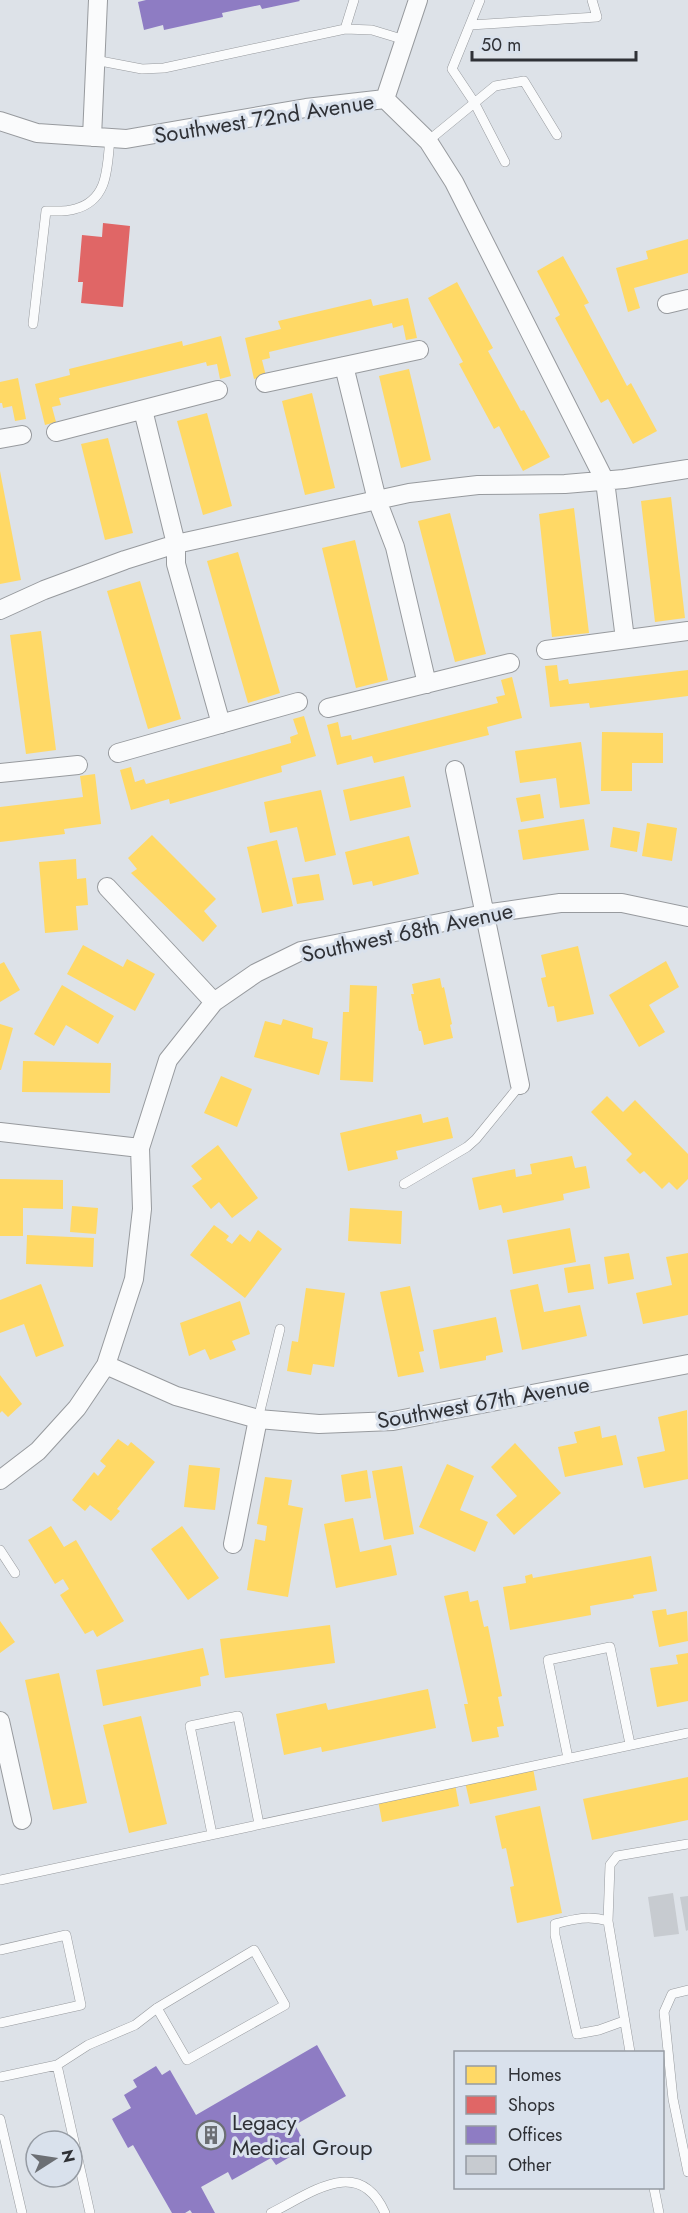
<svg xmlns="http://www.w3.org/2000/svg" width="688" height="2213" viewBox="0 0 688 2213" font-family="Jost,sans-serif">
<rect width="100%" height="100%" fill="#dde2e8"/>
<path fill="#ffd966" d="M688,239v34l-54,15 6,20 -12,4 -12,-44 32,-9 -2,-8z
M563,256l26,47 -5,2 43,81 4,-3 26,48 -24,13 -25,-45 -7,4 -46,-85 5,-3 -23,-44z
M457,282l36,66 -5,3 33,60 3,-1 26,47 -27,14 -24,-45 -5,3 -35,-65 4,-2 -35,-64z
M408,298l9,40 -11,2 -3,-15 -10,3 -1,-5 -123,29 1,6 -8,2 4,16 -12,3 -9,-41 36,-9 -3,-8 93,-22 2,7z
M221,336l10,40 -11,3 -3,-15 -10,2 -1,-4 -147,36 2,7 -9,2 4,15 -11,3 -10,-41 35,-9 -1,-6 113,-28 1,5z
M409,369l22,91 -30,8 -22,-92z
M18,378l8,41 -11,2 -3,-15 -9,2 -1,-5h-2v-21z
M312,393l23,95 -30,7 -23,-94z
M207,413l25,93 -29,9 -26,-94z
M108,438l25,95 -28,7 -24,-96z
M0,471l21,109 -21,4z
M671,497l14,121 -30,4 -14,-121z
M574,508l15,125 -37,4 -13,-123z
M450,513l36,141 -31,8 -37,-141z
M355,540l33,140 -32,8 -34,-140z
M238,552l42,141 -32,10 -41,-142z
M140,581l41,138 -33,10 -41,-138z
M41,631l15,119 -30,4 -16,-119z
M557,665l2,16 9,-2 1,5 119,-14v26l-98,12 -1,-5 -39,4 -5,-41z
M512,677l10,41 -35,9 2,8 -115,28 -2,-7 -35,9 -10,-40 11,-3 3,15 10,-2 1,5 146,-37 -2,-6 9,-2 -4,-15z
M304,716l12,40 -35,10 1,6 -112,32 -1,-5 -38,11 -11,-40 11,-3 4,15 9,-3 2,5 145,-41 -1,-6 8,-3 -5,-15z
M602,732l61,1v30h-31v28h-31z
M581,742l9,62 -30,4 -4,-30 -36,5 -5,-32z
M95,774l6,50 -37,5 1,5 -65,8v-35l83,-10 -3,-21z
M404,776l7,31 -61,14 -7,-31z
M321,790l15,65 -31,7 -8,-35 -27,6 -6,-31z
M540,794l4,24 -23,4 -5,-24z
M584,819l5,31 -66,10 -5,-30z
M647,823l30,5 -5,33 -30,-5z
M613,827l27,5 -3,20 -27,-5z
M152,835l64,64 -12,12 13,15 -14,16 -72,-69 6,-4 -9,-11z
M409,836l10,38 -46,12 -1,-5 -19,4 -8,-33z
M277,840l16,66 -31,7 -15,-66z
M76,859l1,20 9,-1 2,27 -12,1 2,24 -33,3 -6,-71z
M319,874l5,26 -27,4 -5,-26z
M83,945l40,22 4,-8 28,15 -20,37 -68,-37z
M578,946l16,68 -37,8 -3,-16 -6,1 -7,-29 5,-1 -5,-22z
M666,961l13,26 -30,18 16,27 -26,15 -30,-52z
M4,962l16,28 -20,12v-38z
M440,978l2,10 2,-1 8,37 -2,1 3,13 -29,7 -3,-14h-2l-8,-37h3l-2,-10z
M62,985l52,31 -16,28 -32,-19 -12,21 -20,-12z
M350,985l27,1 -4,96 -33,-2 3,-68h6z
M283,1019l30,9 -1,10 16,4 -9,33 -65,-18 11,-36 16,4z
M0,1024l13,4 -12,42h-1z
M23,1061l88,2 -1,30 -88,-1z
M221,1076l31,13 -15,38 -33,-14z
M607,1096l16,16 12,-12 53,54v25l-11,11 -8,-8 -7,7 -18,-18 -4,3 -14,-14 6,-6 -41,-42z
M421,1114l2,9 25,-6 5,21 -57,13 2,8 -50,12 -8,-38z
M218,1145l40,53 -26,20 -13,-16 -8,7 -19,-23 10,-7 -11,-13z
M572,1156l3,12 11,-2 4,22 -27,6 1,6 -61,13 -2,-8 -22,5 -7,-32 43,-9 1,8 16,-3 -2,-10z
M0,1179l63,1v29l-40,-1v28h-23z
M72,1206l26,2 -2,26 -26,-2z
M350,1208l52,3 -1,33 -53,-3z
M214,1225l15,11 -3,4 6,4 8,-10 10,8 8,-12 24,19 -37,49 -55,-43z
M570,1228l6,34 -63,12 -6,-34z
M27,1235l67,3 -1,29 -67,-3z
M629,1253l5,26 -26,5 -4,-27z
M688,1253v62l-45,9 -7,-31 36,-8 -6,-28z
M590,1264l4,25 -26,4 -4,-25z
M41,1284l23,62 -28,11 -12,-33 -24,9v-33z
M538,1284l6,28 36,-7 7,31 -65,14 -12,-60z
M410,1286l14,65 -5,1 5,20 -26,5 -18,-85z
M306,1288l39,5 -11,74 -21,-3 -2,11 -24,-4 5,-30 6,1z
M240,1301l10,33 -18,7 4,9 -26,10 -5,-11 -16,7 -9,-33z
M496,1317l7,35 -17,4v4l-46,9 -7,-39z
M0,1375l22,29 -14,13 -6,-6 -2,2z
M687,1410l1,69 -44,9 -7,-31 28,-6 -7,-34z
M600,1426l2,12 14,-3 7,30 -58,12 -7,-30 19,-4 -3,-11z
M118,1439l10,7 3,-4 24,20 -38,47 3,2 -9,10 -21,-16 -5,6 -13,-11 22,-28 4,4 8,-10 -6,-5z
M515,1443l46,50 -47,42 -18,-20 21,-19 -26,-29z
M447,1464l27,12 -14,34 28,12 -13,30 -56,-25z
M189,1465l31,3 -5,42 -31,-3z
M402,1466l12,68 -30,6 -12,-69z
M367,1470l4,28 -26,4 -4,-27z
M265,1477l27,3 -4,25 15,3 -15,89 -41,-7 8,-51 10,2 2,-15 -10,-2z
M353,1518l7,34 31,-7 6,30 -61,13 -12,-64z
M51,1526l13,21 12,-7 48,81 -27,16 -4,-7 -8,4 -25,-39 9,-6 -6,-10 -8,5 -27,-44z
M182,1526l37,52 -31,22 -37,-51z
M651,1556l6,35 -24,4 1,3 -44,8 1,9 -81,15 -7,-43 23,-4 -1,-7 7,-2 1,4z
M468,1591l2,11 8,-2 6,27 4,-1 14,70 -4,1 6,29 -7,1 2,10 -27,5 -8,-38h4l-24,-108z
M666,1609l1,6 20,-4 1,30 -29,6 -7,-36z
M0,1621l15,21 -15,11z
M330,1625l5,38 -110,15 -5,-39z
M203,1648l6,27 -9,2 1,9 -98,20 -7,-36z
M688,1653v48l-31,6 -7,-39 28,-4 -2,-9z
M59,1673l28,130 -34,7 -28,-130z
M428,1689l8,39 -114,24 -1,-5 -37,8 -8,-41 50,-11 2,7z
M141,1716l26,108 -38,9 -26,-108z
M533,1768l4,22 -67,14 -5,-22z
M688,1777v43l-96,20 -9,-41z
M455,1784l4,22 -77,16 -4,-22z
M540,1806l22,107 -45,10 -7,-36 4,-1 -8,-38 -4,1 -7,-33z"/>
<path fill="#e06666" d="M103,223l27,3 -7,81 -42,-4 2,-21h-5l4,-47 20,2z"/>
<path fill="#8e7cc3" d="M146,0h153l1,1 -38,8 -2,-4 -38,8 1,4 -59,13 -1,-5 -19,5 -6,-28z
M317,2045l29,51 -51,29 12,22 -31,18 -5,-7 -39,22 -4,-8 -27,15 14,26h-23l-2,-3 -5,3h-13l-39,-68 -5,3 -16,-29 19,-11 -7,-13 13,-8 -4,-7 23,-14 6,9 8,-5 26,45z"/>
<path fill="#c7cbd0" d="M673,1893l6,41 -25,3 -6,-40z
M688,1896v34l-2,1 -6,-34z"/>
<g fill="none" stroke-linecap="round" stroke-linejoin="round">
<g stroke="#979a9e" stroke-width="10">
<path id="service" d="M480,0l-28,69 22,33 31,60
M470,25l127,-8 -5,-17
M345,29l9,-29
M95,60l47,9 22,-1 181,-39 27,1 33,10
M428,141l67,-55 29,-5 33,54
M33,324l13,-113c9,0 20,1 29,-2 34,-9 32,-42 35,-71
M404,1184l63,-37 9,-8 44,-54
M258,1419l22,-90
M0,1550l15,23
M568,1758l-20,-98 62,-13 20,97
M212,1834l-22,-108 48,-10 21,108
M0,1880l688,-147
M608,1921l2,-56 7,-9 71,-12
M0,1950l66,-15 15,70 -81,18
M688,1990l-16,4 -8,18 9,87 15,73
M624,2021l-25,9 -22,4 -22,-99v-11c19,-5 34,-9 53,-3l22,131
M57,2065l31,-20 47,-20 22,-17 97,-58 31,55 -98,55 -30,-52
M0,2077l57,-12 33,148
M0,2119l22,94
M654,2188l5,25
M271,2213c39,-19 88,-59 114,0"/>
</g>
<g stroke="#979a9e" stroke-width="20">
<path id="minor" d="M385,99l33,-99
M0,121l37,12 89,6 180,-31 79,-9 43,42 26,41 151,299 20,158
M92,137l6,-137
M667,304l21,-5
M344,366l33,134 18,47 32,137
M265,383l154,-33
M143,410l33,134v20l45,160
M56,432l162,-42
M0,439l22,-4
M0,610l44,-20 81,-30 51,-16 233,-51 69,-8 87,-1 59,-5 64,-10
M546,650l142,-19
M328,708l182,-45
M118,753l180,-51
M455,770l65,315
M0,773l78,-8
M107,887l107,115
M0,1132l140,16
M106,1365l70,31 82,23 61,5 74,-3 295,-57
M0,1480l38,-29 39,-43 29,-43 28,-86 8,-70 -2,-61 28,-88 46,-58 42,-29 45,-22 183,-37 76,-11h62l66,14
M233,1544l25,-125
M0,1721l22,99"/>
</g>
<use href="#service" stroke="#fafbfc" stroke-width="9"/>
<use href="#minor" stroke="#fafbfc" stroke-width="18"/>
</g>
<defs>
<g id="building-ring" transform="scale(1.5)"><circle r="9.5" fill="#d9e1ec" stroke="#6c6f74" stroke-width="1.5"/><path d="M-4-6H4V6H1V3H-1V6H-4ZM-2.5-4.3h1.7v1.8h-1.7ZM.8-4.3h1.7v1.8H.8ZM-2.5-1h1.7V.8h-1.7ZM.8-1h1.7V.8H.8Z" fill="#6c6f74"/></g>
</defs>
<g fill-rule="evenodd">
<use href="#building-ring" x="211" y="2135"/>
</g>
<g text-anchor="middle" stroke-width="6" stroke-linejoin="round" paint-order="stroke">
<g font-size="22" fill="#2f3136" stroke="#d9e1ec">
<text transform="translate(264 118) rotate(-9)" y="8">Southwest 72nd Avenue</text>
<text transform="translate(407 932) rotate(-12)" y="8">Southwest 68th Avenue</text>
<text transform="translate(483 1402) rotate(-10)" y="8">Southwest 67th Avenue</text>
</g>
<g font-size="22" fill="#2f3136" stroke="#d9e1ec" text-anchor="start">
<text x="232" y="2130">Legacy<tspan x="232" dy="25">Medical Group</tspan></text>
</g>
</g>
<rect x="454" y="2051" width="210" height="138" fill="#d9e1ec" stroke="#959ba3" stroke-width="1.5"/>
<rect x="466" y="2066" width="30" height="18" fill="#ffd966" stroke="#959ba3" stroke-width="1.5"/>
<text x="508" y="2081" font-size="18" fill="#2f3136">Homes</text>
<rect x="466" y="2096" width="30" height="18" fill="#e06666" stroke="#959ba3" stroke-width="1.5"/>
<text x="508" y="2111" font-size="18" fill="#2f3136">Shops</text>
<rect x="466" y="2126" width="30" height="18" fill="#8e7cc3" stroke="#959ba3" stroke-width="1.5"/>
<text x="508" y="2141" font-size="18" fill="#2f3136">Offices</text>
<rect x="466" y="2156" width="30" height="18" fill="#c7cbd0" stroke="#959ba3" stroke-width="1.5"/>
<text x="508" y="2171" font-size="18" fill="#2f3136">Other</text>
<g transform="translate(54 2159) rotate(78)"><circle r="28" fill="#d9e1ec" stroke="#959ba3" stroke-width="1.5"/>
<path d="M0-4.5L10 22L0 15L-10 22Z" fill="#6c6f74"/>
<text y="-9" font-size="16" font-weight="bold" text-anchor="middle" fill="#2f3136">N</text>
</g>
<path d="M472 51v9h164v-9" fill="none" stroke="#2f3136" stroke-width="3"/>
<text x="481" y="51" font-size="18" fill="#2f3136" stroke="#d9e1ec" stroke-width="4.5" paint-order="stroke">50 m</text>
</svg>
